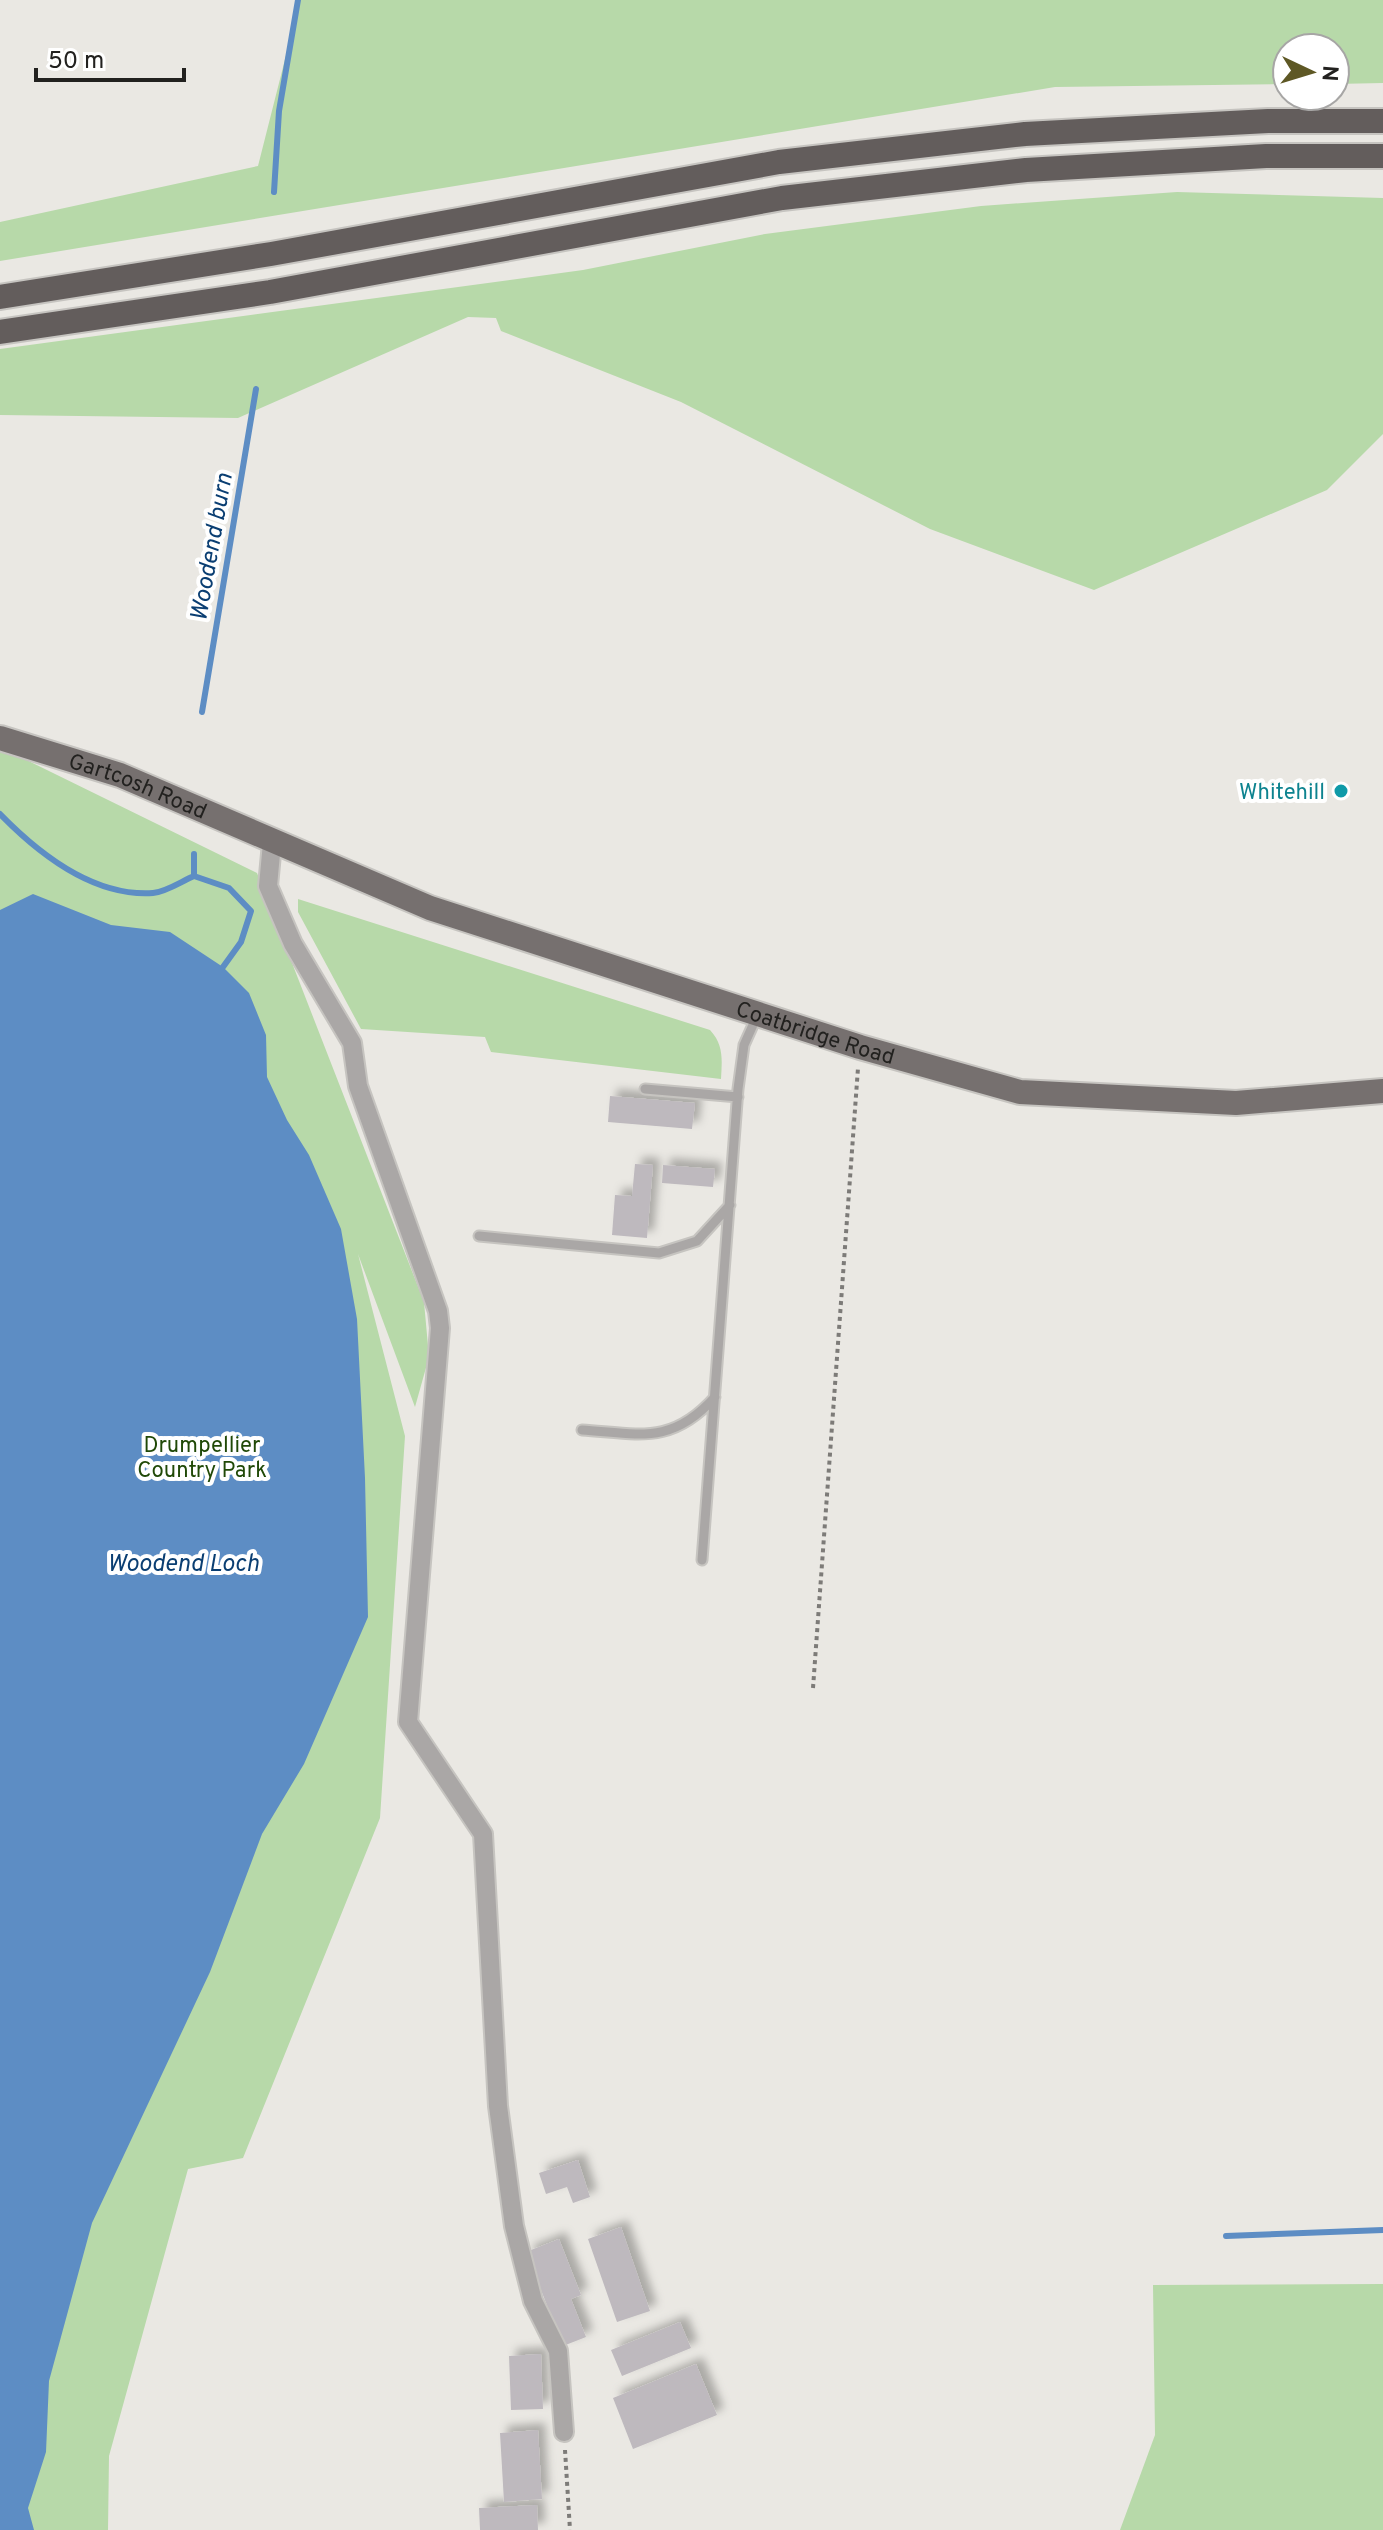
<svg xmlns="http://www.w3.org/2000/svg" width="1383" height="2530" viewBox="0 0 1383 2530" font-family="Overpass,sans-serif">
<defs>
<filter id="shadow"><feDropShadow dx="7" dy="-7" stdDeviation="4" flood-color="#0004"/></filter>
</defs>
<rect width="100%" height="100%" fill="#eae8e3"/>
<path fill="#b7d9a9" d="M300,0h1083v83l-48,1v-36h-48v36l-232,3 -1055,174v-39l258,-56z
M1177,192l206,6v236l-56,56 -233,100 -164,-61 -249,-127 -180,-71 -5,-13 -28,-1 -230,101 -238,-3v-66l583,-79 182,-36 216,-28z
M0,747l257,126 167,429 5,55 -14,50 -57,-153 47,182 -25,382 -137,340 -55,11 -79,287 -1,74h-108z
M298,899l412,131c14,15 12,30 11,49l-230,-27 -6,-15 -124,-8 -63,-117z
M1383,2284v246h-263l35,-95 -2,-150z"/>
<path fill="#5d8dc4" d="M33,894l78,31 59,7 53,35 26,26 17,42 1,42 20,43 22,35 32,74 16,90 8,159 3,139 -64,147 -42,70 -52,138 -118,251 -43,158 -3,71 -18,56 6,22h-34v-1620z"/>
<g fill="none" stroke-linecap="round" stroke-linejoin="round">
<path stroke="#5d8dc4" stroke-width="6" d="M274,192l5,-81 19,-111
M202,712l54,-323
M0,814c39,40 94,83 153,79 13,-1 29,-12 41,-17
M194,854v22l35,12 22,23 -10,31 -18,25
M1226,2236l157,-6"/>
</g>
<path fill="#beb9be" filter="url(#shadow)" d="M610,1096l85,7 -3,26 -84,-7z
M635,1164l18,1 -6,73 -35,-3 3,-40 17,1z
M663,1165l52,4 -2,18 -51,-4z
M578,2160l12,37 -17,6 -6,-16 -21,7 -7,-21z
M621,2227l29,84 -33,11 -29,-83z
M559,2239l22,56 -10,4 15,38 -23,9 -37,-94z
M680,2322l11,26 -69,28 -11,-26z
M541,2354l2,55 -32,1 -2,-54z
M696,2364l21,51 -84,34 -20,-51z
M538,2430l4,69 -38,3 -4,-69z
M537,2505l1,25h-58l-1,-22z"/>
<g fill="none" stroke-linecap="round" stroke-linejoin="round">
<g stroke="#c6c4c0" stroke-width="13">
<path id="service" d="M645,1089l93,8
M479,1236l180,17 38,-12 33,-36
M582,1430c58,4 90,15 133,-33
M702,1560l36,-471 6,-44 13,-29"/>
</g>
<g stroke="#c6c4c0" stroke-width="22">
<path id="minor" d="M272,843l-4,43 25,58 59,99 6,43 80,225 2,17 -32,394 75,112 15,272 16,120 19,75 25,50 6,81"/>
</g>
<g stroke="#c6c4c0" stroke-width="28">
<g id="primary">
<path id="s1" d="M0,738l120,37 310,133 430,139 160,45 216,11 147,-12"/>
</g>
</g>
<g stroke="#c6c4c0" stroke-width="28">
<path id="motorway" d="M0,297l271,-43 508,-92 246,-28 243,-13h115
M0,332l270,-40 512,-94 244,-28 240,-14h117"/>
</g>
<path stroke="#7d7b78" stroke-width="4" stroke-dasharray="4 4" stroke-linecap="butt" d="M813,1688l45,-620
M565,2450l5,80"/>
<use href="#service" stroke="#aaa7a6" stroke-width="9"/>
<use href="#minor" stroke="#aaa7a6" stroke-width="18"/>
<use href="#primary" stroke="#76706f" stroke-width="24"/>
<use href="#motorway" stroke="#635d5c" stroke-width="24"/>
</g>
<circle fill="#0f9aa8" stroke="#fff" stroke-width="3" cx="1341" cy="791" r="8"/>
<g text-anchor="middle" stroke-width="8" stroke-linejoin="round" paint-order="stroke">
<g font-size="22" fill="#22211f" stroke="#fff">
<text dy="8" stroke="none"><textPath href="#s1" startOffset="146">Gartcosh Road</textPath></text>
<text dy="8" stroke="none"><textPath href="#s1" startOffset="868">Coatbridge Road</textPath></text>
</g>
<g font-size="22" fill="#0d838f" stroke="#fff" text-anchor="end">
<text x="1325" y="799">Whitehill</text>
</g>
<g font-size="22" fill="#204907" stroke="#fff">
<text x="202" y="1452">Drumpellier<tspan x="202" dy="25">Country Park</tspan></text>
</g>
<g font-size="24" font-style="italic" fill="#0a3e72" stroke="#fff">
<text transform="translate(211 547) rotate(-80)" y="8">Woodend burn</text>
<text x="183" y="1571">Woodend Loch</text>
</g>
</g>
<g transform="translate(1311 72) rotate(94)"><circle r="38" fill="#ffffff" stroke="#a7a6a5" stroke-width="2"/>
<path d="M0-6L14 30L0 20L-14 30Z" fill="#5e5825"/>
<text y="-12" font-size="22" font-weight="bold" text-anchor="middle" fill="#22211f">N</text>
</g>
<path d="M36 68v12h148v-12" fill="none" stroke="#22211f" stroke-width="4"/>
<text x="48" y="68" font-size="24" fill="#22211f" stroke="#ffffff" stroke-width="6" paint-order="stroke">50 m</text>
</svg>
